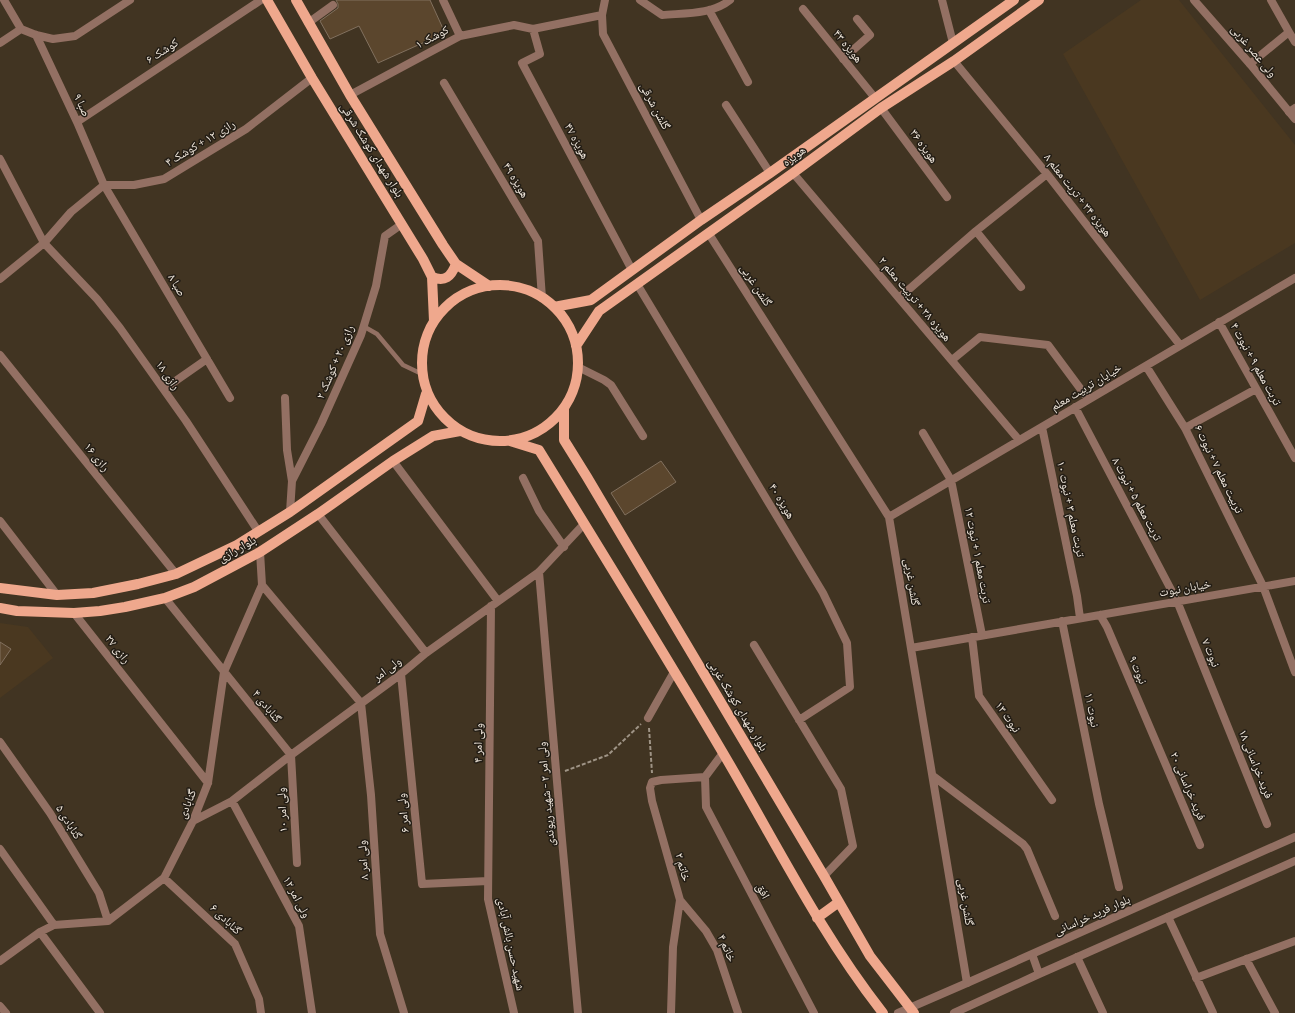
<svg xmlns="http://www.w3.org/2000/svg" width="1295" height="1013" viewBox="0 0 1295 1013" font-family="Barlow,'Noto Naskh Arabic',sans-serif">
<rect width="100%" height="100%" fill="#413422"/>
<path fill="#4a3820" d="M1141,0h38l116,145v98l-95,57 -137,-246z
M0,623l28,4 25,31 -53,40z"/>
<path fill="#5b462d" stroke="#81705e" d="M336,0h94l15,33 -67,30 -19,-37 -29,13 -10,-18 18,-13v-4z
M661,461l15,21 -51,33 -14,-22z
M0,642l11,7 -11,16z"/>
<g fill="none" stroke-linecap="round" stroke-linejoin="round">
<path stroke="#9f9486" stroke-width="2" stroke-dasharray="4 2" stroke-linecap="butt" d="M649,728l3,45
M565,771l43,-16 33,-31"/>
<path stroke="#937063" stroke-width="4.5" d="M363,326l14,8 26,31 19,9"/>
<path stroke="#937063" stroke-width="8" d="M4,0l17,29
M443,0l17,36
M605,0l-3,15 1,19 98,186
M640,0l22,15c22,-2 50,0 68,-15
M942,0l11,43
M1271,0l18,32
M803,9l72,89
M709,10l39,72
M308,23l25,-18
M21,29l15,6 17,4 22,-3 55,-36
M533,29l7,25 -18,9 110,207
M36,35l41,87 27,63 126,213
M0,43l21,-14
M843,59l27,-24 -13,-16
M954,61l93,113 133,171
M1250,64l39,-32 6,10
M444,83l94,158 4,57
M350,95l110,-59 54,-11 19,4 69,-14
M726,105l44,68
M881,108l66,89
M1289,112l6,-4
M77,122l184,-122
M0,159l44,84 53,56 23,29 66,93 72,110
M793,173l226,267
M976,231l45,56
M709,234l180,283 78,466
M0,279l44,-36 27,-31 33,-27h30l30,-6 82,-50 66,-51
M637,284l186,309 24,50 3,44 -51,33
M899,298l77,-67 71,-57
M1219,322l76,136
M0,355l176,219
M952,360l28,-23 68,8 40,54
M1146,366l39,62 78,158 32,86
M578,367l26,13 7,5 32,51
M164,389l43,-30
M285,398l2,52 5,31
M1075,407l102,194 90,223
M1042,427l35,169 3,22
M1185,428l71,-39
M923,433l28,47 31,155
M393,461l105,140
M523,478l16,33 25,36
M290,512l2,-31 29,-57 40,-89 15,-49 9,-50 17,-12
M318,514l108,139
M889,517l406,-239
M0,521l57,74
M539,572l23,268 16,173
M262,585l99,118 10,92 9,139 24,79
M165,598l126,157 6,108
M491,606l-3,293 26,114
M74,613l134,170
M1100,615l7,12 93,218
M1062,621l37,183 20,83
M972,637l7,59 73,104
M754,645l87,144 12,57 -29,30
M911,648l384,-67
M401,674l21,210 66,-3
M648,718l26,-46
M0,742l50,71 49,80 9,28
M933,776l90,68 4,5 28,67
M705,777l1,30 108,206
M705,777l18,-24
M232,801l67,125 13,87
M193,821l39,-20 59,-46 110,-81 25,-21 113,-81 45,-48
M0,849l54,76
M164,878l71,66 24,55 2,14
M680,900l26,31 11,19 21,63
M1168,917l45,96
M40,932l60,81
M1077,957l26,56
M1246,959l29,54
M0,961l40,-29 14,-7 54,-4 56,-43 29,-57 15,-38 16,-111 38,-87 -2,-33
M1196,978l99,-37
M0,1006l6,7
M671,1013l2,-66 7,-47 -28,-99 -2,-13 2,-6 9,-2 44,-3"/>
<path stroke="#937063" stroke-width="8" d="M1194,0l56,64 45,55
M1032,954l7,20
M898,1013l69,-30 328,-146
M954,1013l85,-39 256,-113"/>
<path stroke="#efa88d" stroke-width="10" d="M267,0l45,78 111,181 9,18 2,44
M296,0l54,95 93,150 13,19 33,22
M432,277c13,5 19,0 24,-13
M422 363a78 78 0 1 1 156 0a78 78 0 1 1-156 0Z
M554,307l37,-7 110,-80 69,-47 244,-173
M576,346l23,-35 194,-138 88,-65 73,-47 85,-61
M564,408v32l23,37 237,399 46,80 44,57
M510,441l29,9c62,101 124,201 184,303 52,88 97,180 160,260
M0,588l57,7 36,-2 45,-9 38,-10 61,-29 53,-33 128,-91 8,-27
M0,608l17,3 57,2 26,-2 25,-4 40,-9 29,-11 66,-35 58,-38 75,-53 40,-25 27,-5
M817,918l22,-16"/>
</g>
<g text-anchor="middle" stroke-width="3" stroke-linejoin="round" paint-order="stroke">
<g font-size="12" fill="#f1e8dd" stroke="#231d15">
<text transform="translate(432 37) rotate(-28)" y="4">کوشک ۱</text>
<text transform="translate(848 46) rotate(51)" y="4">هویزه ۴۳</text>
<text transform="translate(162 51) rotate(-33)" y="4">کوشک ۶</text>
<text transform="translate(1254 51) rotate(50)" y="4">ولی عصر غربی</text>
<text transform="translate(82 105) rotate(65)" y="4">صبا ۹</text>
<text transform="translate(655 106) rotate(62)" y="4">گلشن شرقی</text>
<text transform="translate(577 141) rotate(62)" y="4">هویزه ۴۷</text>
<text transform="translate(200 143) rotate(-31)" y="4">رازی ۱۲ + کوشک ۴</text>
<text transform="translate(924 146) rotate(54)" y="4">هویزه ۳۶</text>
<text transform="translate(372 150) rotate(58)" y="4">بلوار شهدای کوشک شرقی</text>
<text transform="translate(794 156) rotate(-36)" y="4">هویزه</text>
<text transform="translate(516 180) rotate(59)" y="4">هویزه ۴۹</text>
<text transform="translate(1078 195) rotate(52)" y="4">هویزه ۳۴ + تربت معلم ۸</text>
<text transform="translate(177 285) rotate(59)" y="4">صبا ۸</text>
<text transform="translate(756 285) rotate(57)" y="4">گلشن غربی</text>
<text transform="translate(915 299) rotate(50)" y="4">هویزه ۳۸ + تربیت معلم ۲</text>
<text transform="translate(335 362) rotate(-67)" y="4">رازی ۲۰ + کوشک ۲</text>
<text transform="translate(1256 364) rotate(61)" y="4">تربت معلم ۹ + نبوت ۴</text>
<text transform="translate(168 375) rotate(55)" y="4">رازی ۱۸</text>
<text transform="translate(1086 387) rotate(-31)" y="4">خیایان تربیت معلم</text>
<text transform="translate(97 457) rotate(51)" y="4">رازی ۱۶</text>
<text transform="translate(1219 469) rotate(64)" y="4">تربیت معلم ۷ + نبوت ۶</text>
<text transform="translate(1137 499) rotate(62)" y="4">تربت معلم ۵ + نبوت ۸</text>
<text transform="translate(782 501) rotate(59)" y="4">هویزه ۴۰</text>
<text transform="translate(1071 509) rotate(78)" y="4">تربت معلم ۳ + نبوت ۱۰</text>
<text transform="translate(237 549) rotate(-29)" y="4">بلوار رازی</text>
<text transform="translate(978 555) rotate(79)" y="4">تربت معلم ۱ + نبوت ۱۲</text>
<text transform="translate(912 582) rotate(81)" y="4">گلشن غربی</text>
<text transform="translate(1185 588) rotate(-10)" y="4">خیابان نبوت</text>
<text transform="translate(118 649) rotate(52)" y="4">رازی ۲۷</text>
<text transform="translate(1211 653) rotate(68)" y="4">نبوت ۷</text>
<text transform="translate(387 669) rotate(-37)" y="4">ولی امر</text>
<text transform="translate(1138 670) rotate(67)" y="4">نبوت ۹</text>
<text transform="translate(738 705) rotate(59)" y="4">بلوار شهدای کوشک غربی</text>
<text transform="translate(267 706) rotate(51)" y="4">گنابادی ۴</text>
<text transform="translate(1092 710) rotate(79)" y="4">نبوت ۱۱</text>
<text transform="translate(1008 717) rotate(55)" y="4">نبوت ۱۳</text>
<text transform="translate(478 743) rotate(-89)" y="4">ولی امر ۴</text>
<text transform="translate(1256 764) rotate(68)" y="4">فرید خراسانی ۱۸</text>
<text transform="translate(1188 786) rotate(67)" y="4">فرید خراسانی ۲۰</text>
<text transform="translate(546 794) rotate(-95)" y="4">ولی امر ۲ - شهید ریوندی</text>
<text transform="translate(187 804) rotate(-68)" y="4">گنابادی</text>
<text transform="translate(282 810) rotate(-93)" y="4">ولی امر ۱۰</text>
<text transform="translate(403 813) rotate(-96)" y="4">ولی امر ۶</text>
<text transform="translate(69 822) rotate(58)" y="4">گنابادی ۵</text>
<text transform="translate(363 860) rotate(-94)" y="4">ولی امر ۸</text>
<text transform="translate(683 867) rotate(74)" y="4">خاتم ۲</text>
<text transform="translate(763 891) rotate(62)" y="4">افق</text>
<text transform="translate(297 897) rotate(62)" y="4">ولی امر ۱۲</text>
<text transform="translate(966 902) rotate(81)" y="4">گلشن غربی</text>
<text transform="translate(1092 915) rotate(-24)" y="4">بلوار فرید خراسانی</text>
<text transform="translate(226 919) rotate(44)" y="4">گنابادی ۶</text>
<text transform="translate(511 944) rotate(78)" y="4">شهید حسن بالش آبادی</text>
<text transform="translate(727 948) rotate(66)" y="4">خاتم ۴</text>
</g>
</g>
</svg>
